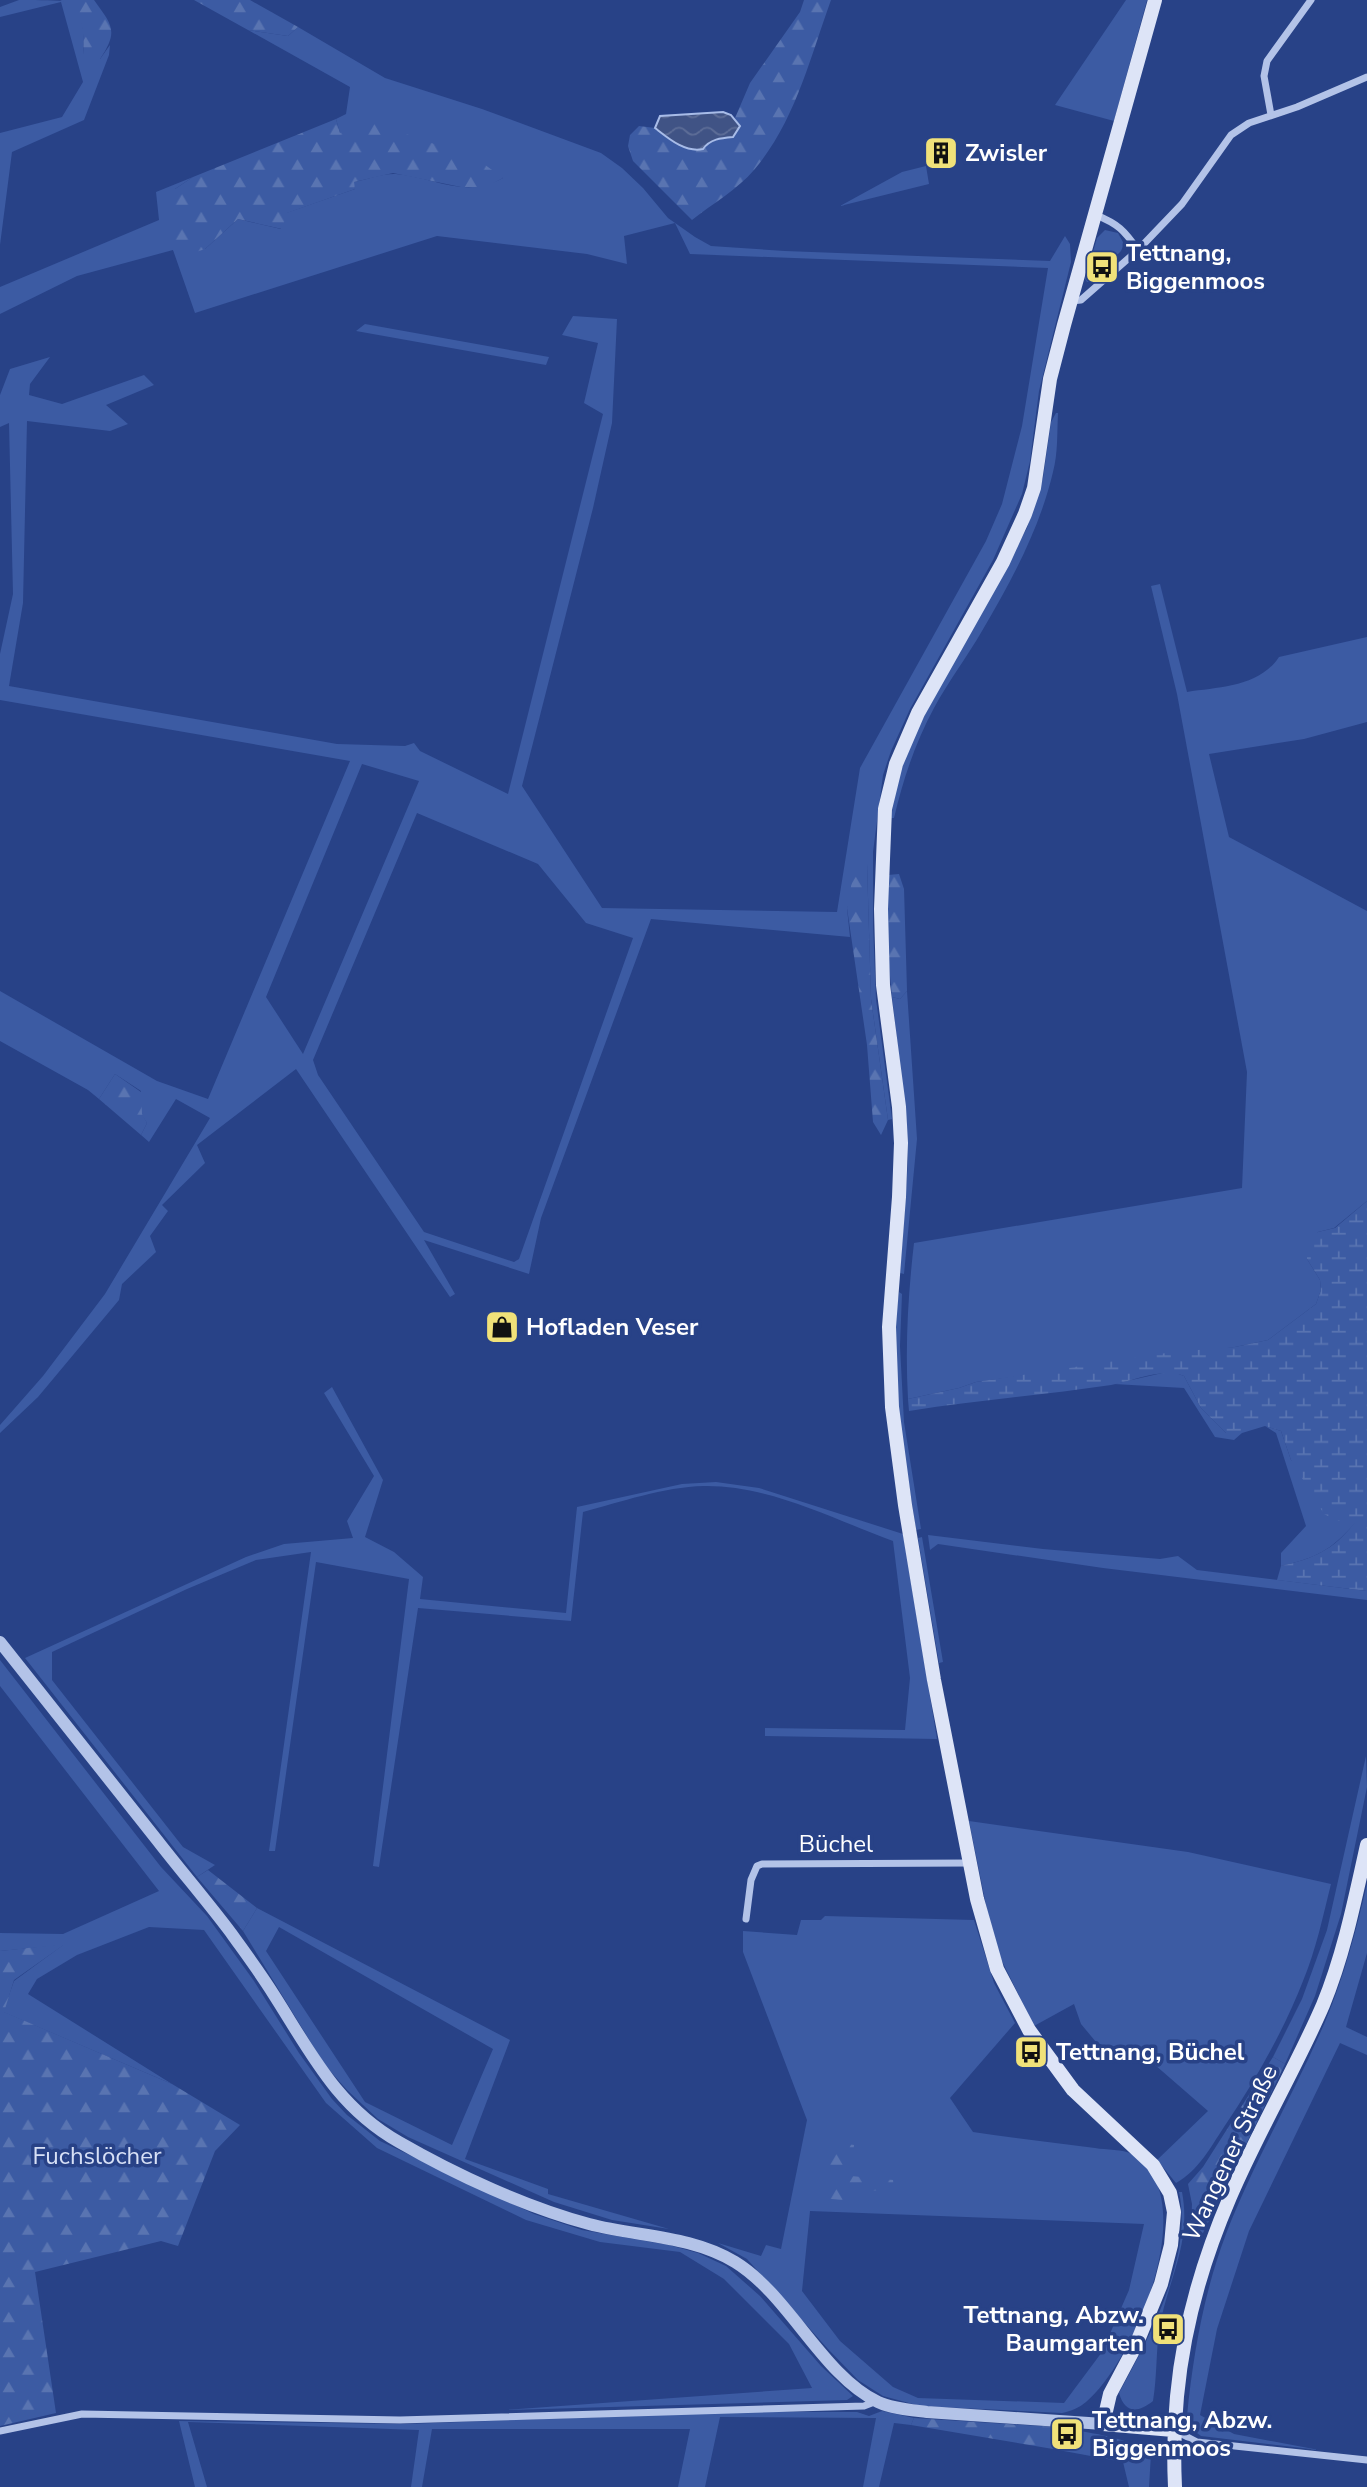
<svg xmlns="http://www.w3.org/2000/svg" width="1367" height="2487" viewBox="0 0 1367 2487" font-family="'Nunito Sans',sans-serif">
<defs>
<pattern id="forest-firs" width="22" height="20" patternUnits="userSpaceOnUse" patternTransform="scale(1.75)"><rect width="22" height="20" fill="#3c5ba3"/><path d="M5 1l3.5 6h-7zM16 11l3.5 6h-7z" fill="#5974b1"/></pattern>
<pattern id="wetland-marsh" width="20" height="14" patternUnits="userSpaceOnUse" patternTransform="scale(1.75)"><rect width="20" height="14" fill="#3c5ba3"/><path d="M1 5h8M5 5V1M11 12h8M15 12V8" fill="none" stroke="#5974b1"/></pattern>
<pattern id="water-waves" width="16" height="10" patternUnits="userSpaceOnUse" patternTransform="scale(1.75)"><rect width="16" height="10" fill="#405385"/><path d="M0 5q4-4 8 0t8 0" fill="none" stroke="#5d6d97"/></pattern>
</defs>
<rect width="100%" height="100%" fill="#284287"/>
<path fill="#3c5ba3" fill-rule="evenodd" d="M19,0c12,0 33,0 44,1 22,9 22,34 20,53l17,5 10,-14 -1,10 -25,65 -72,32 -12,93v-112l62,-16 21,-35 -22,-80 -61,15v-10z
M1126,0h21l-33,121 -59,-16z
M298,27l87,51 97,31 119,44 21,15 21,20 25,30 27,19 16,9 74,5 265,10 15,-25 5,8 1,18 -32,129 -9,70 -8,33 -29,66 -83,149 -19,42 -8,24 -10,77v73l3,74 16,120 -4,1 -17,-121 -4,-135 -20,44 3,29 -199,-18 -110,299 -12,56 -105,-34 31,54 -5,3 -154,-228 -99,76 8,18 -43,42 6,6 -18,25 6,16 -34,32 -3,16 -81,97 -38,36v-8l43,-49 62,-82 105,-176 -34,-19 -27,43 -8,-7 6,-12 -6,-9v-23l-26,-17 -16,25 -11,-9 -88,-49v-50l157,90 51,18 142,-338 -350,-61v-46l13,-60 -4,-171 -9,4v-32l10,-26 40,-12 -20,27 -1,11 33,9 82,-29 10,10 -48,20 22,19 -18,7 -83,-10 -4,182 -14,83 328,58 68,2 9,-3 6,8 88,43 95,-380 -19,-11 14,-60 -36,-8 11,-19 44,3 -5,104 -19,85 -71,278 80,122 235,4 23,-144 126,-227 16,-37 20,-78 26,-158 -358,-14 -15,-31 -51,13 3,28 -40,-10 -150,-18 -242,77 -22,-63 -96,26 -77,38v-27l159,-67 -3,-28 37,-15 -18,12 30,60 33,-30 43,10 5,-16 69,-24 -2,-7c13,-2 30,-9 43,-8 40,4 69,25 107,4l-163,-45 -4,-14 10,-5 4,-27 -102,-57 40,6zM362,764l57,17 -116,273 -37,-57zM417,813l121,51 48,59 47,15 -114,321 -5,3 -90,-30 -106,-157 -5,-15z
M926,166l3,18 -89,22 62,-34z
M1105,230l13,3 6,11 -3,7 -30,31h-4l-2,-3 12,-41z
M365,324l184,33 -3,8 -190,-34z
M1056,413h2c-1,20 0,40 -5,59 -13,56 -42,110 -71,159 -15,26 -34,51 -48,77 -19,35 -31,72 -40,110h-3l6,-36 13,-40 117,-214 16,-50 8,-56z
M1160,584l27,108c33,-5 72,-5 92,-35l88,-20v85l-63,17 -95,15 20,83 138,74v290l-33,27 -16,4 -11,27 13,21 1,10 -5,14 -48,36 -33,7 -259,35 -17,6 -51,11c-3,-53 0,-104 6,-156l328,-55 5,-116 -70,-378 -26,-108z
M907,991l10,148 -13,135 -4,-1 8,-112 -1,-35 -15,-129 8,2z
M899,1292l3,2 -2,52 4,76 17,107 -5,1c-11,-77 -29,-160 -17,-238z
M1171,1371l13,5 17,32 25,25h16l-8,7 -19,-3 -31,-49 -70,-4z
M332,1387l51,93 -18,57 29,15 29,25 -3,22 146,14 11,-106 105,-23 34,-2 43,6 144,46 34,205 -172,-3v-8l140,2 5,-52 -17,-137c-60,-22 -124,-56 -189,-55 -41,1 -83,16 -121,26l-12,109 -153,-13 -39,259 -6,-1 36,-287 -93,-17 -41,289h-6l42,-299 -55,8 -69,29 -135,63v28l131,167 32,18 -18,12 -172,-219 221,-101 38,-13 69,-6 -6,-17 27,-45 -50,-83z
M1265,1426l16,5 10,29 66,61c-26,29 -38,36 -76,45v-13l25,-27 -30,-93z
M928,1535l115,14 117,10 18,-3 19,14 170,21v9l-264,-32 -165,-24 -8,6z
M922,1537l21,125 -4,1 -21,-125z
M0,1660l161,207 46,49 47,65 45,72 33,46 15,16 33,26 154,73 48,16 87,15 29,8 28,13 34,30 61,70 32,30 -6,4 -341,10 306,-22 -23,-44 -65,-65 -44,-27 -80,-10 -74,-22 -149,-72 -51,-45 -122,-173 -55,-3 -72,28 -40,24 -9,15 144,90 -169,-72 11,-31 49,-36 -63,6v-18l63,1 96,-43 -159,-205z
M1366,1756l1,31 -26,127 -26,82 -30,68 -12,-7 29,-58 25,-69z
M969,1821l219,31 143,32c-8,32 -15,66 -28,97 -20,51 -48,100 -79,146 -14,21 -25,43 -48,56l-19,-23 51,-49 -61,-53h-18l-33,-16 -15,-18 -7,-20 -40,22 -33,-67 -14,-49z
M1367,1884v69l-21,74 21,10v18l-27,-12 -91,188 -32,98 -17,86 34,19 85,16 -118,-14 -8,-6 -6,-14c6,-61 17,-124 39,-182 28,-73 68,-140 99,-212 19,-45 31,-91 42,-138z
M257,1908l253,132 -45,119 83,30v5l121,35 -57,-9 -58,-18 -146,-65 -30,-18 -31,-29 -23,-26 -81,-133zM279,1927l214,122 -41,96 -87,-43 -99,-151z
M825,1916l149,4 20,63 21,40 -65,75 23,34c40,6 81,11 122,16 11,2 28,1 37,6 73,42 2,208 -46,248 -7,6 -15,9 -24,11l-142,-7 -37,-10 -25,-16 -30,-31 -81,-90 -29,-16 43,13 5,-11 15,4 26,-129 -64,-168v-21l54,4 4,-15h20zM810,2211l334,13 -15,66 -27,62 -38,51 -146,-5 -25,-11 -53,-46 -38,-50z
M1179,2192h3c10,53 -15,89 -23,138 -3,24 -2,47 -6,71 -15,12 -28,13 -34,-8 31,-57 74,-136 60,-201z
M882,2411l32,7 -3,7 -17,-2 -15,64h-16l13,-69 -156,-1 -15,70h-27l12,-58h-258l-10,58h-11l8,-57 -231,-8 19,65h-12l-16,-66 226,3 337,-12h115l12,4z
M1055,2427c32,6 69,8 96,27l-2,33h-20l-6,-25 -70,-13z"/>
<path fill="url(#forest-firs)" d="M60,0h34c18,25 25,31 6,59l-10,3 -7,-7c2,-23 0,-45 -23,-55z
M194,0h56l48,27 -10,9 -40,-6z
M804,0h27c-21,58 -36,122 -77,170 -16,19 -42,34 -62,50l-59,-59 -5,-15 2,-11 9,-9 16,2 12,10 40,6 12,-5 14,-2 7,-11 -5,-8 15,-35 50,-71z
M336,119l4,14 29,-12 108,38 26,19 -17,9h-25l-68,-14 -39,9 1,7 -68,24 -5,16 -44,-10 -33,30 -24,8 -8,-7 -5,-40 7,-21 18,-12z
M861,861l6,3 4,135 17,121 -7,15 -8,-13 -6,-77 -20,-137 8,-43z
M899,874l5,15 3,102 -7,8 -8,-2 -5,-53 1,-69z
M115,1074l26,18 1,22 5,9 -6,12 -42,-36z
M208,1870l49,38 -14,23 -46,-54z
M65,1944l-51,36 -10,32 168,72 68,41 -25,26 -37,95 -17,-5 -126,31 21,141 -56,13v-475z
M1273,2057l12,7 -83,171 -11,-5 1,-26 -4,-20 15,-17z
M828,2141l26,4 -3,31 42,4 1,10 -34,1 -2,11 -35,-4z
M914,2418l141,9 -2,22 -142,-24z"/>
<path fill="url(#wetland-marsh)" d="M1367,1201v390l-90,-11 4,-14c34,-8 53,-16 75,-45h-18l-14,-7 -33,-54 -10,-29 -16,-5 -23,7h-16l-25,-25 -17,-32c-23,-9 -49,5 -73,9 -67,10 -134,15 -202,26l-1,-12 51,-11 17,-6 197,-30 62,-5 33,-7 48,-36 5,-14 -1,-10 -13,-21v-15l11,-12 17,-4z"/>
<path fill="url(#water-waves)" stroke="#a8bce8" stroke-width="2" d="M723,112l8,3 9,11 -7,11c-12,1 -23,2 -30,12 -18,4 -35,-11 -48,-21l5,-12z"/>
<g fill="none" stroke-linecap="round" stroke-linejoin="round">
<path stroke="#b3c3e8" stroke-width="7" d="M1271,115l-7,-39 3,-15 44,-61
M1096,215c22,9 28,15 42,35
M1071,301l10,-1 57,-50 44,-46 49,-69 18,-12 48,-16 70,-30
M746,1919l5,-39 6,-14 5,-2 208,-1
M1174,2430l23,12 170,18
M0,2431l82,-17 318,6 464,-14 13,-5"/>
<path stroke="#b3c3e8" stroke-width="12" d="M0,1642c52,66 104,132 157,198 24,31 50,61 74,93 15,21 30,41 43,62 37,58 63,112 125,147 57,33 127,65 190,82 49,13 101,11 146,38 54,33 87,113 143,140 15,7 33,8 49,10l176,12"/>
<path stroke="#dde4f7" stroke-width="14" d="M1155,0l-91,325 -14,54 -16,109 -9,26 -22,48 -85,151 -22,51 -11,45 -4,100 2,76 16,122 2,36 -2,54 -10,130 3,80 13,98 29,175 43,219 20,70 32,61 44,60 80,75 17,28 4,19 -3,33 -10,39 -25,61 -26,49 -7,30 70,6
M1175,2487c-5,-103 14,-195 55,-290 28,-66 65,-127 93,-192 21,-51 32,-106 44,-160"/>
</g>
<defs>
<g id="building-square" transform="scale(1.75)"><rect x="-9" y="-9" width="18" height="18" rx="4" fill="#f0e179" stroke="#284287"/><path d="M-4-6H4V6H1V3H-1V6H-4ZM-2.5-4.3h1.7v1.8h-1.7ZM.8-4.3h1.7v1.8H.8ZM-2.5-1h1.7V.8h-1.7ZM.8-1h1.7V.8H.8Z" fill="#111"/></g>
<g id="bus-square" transform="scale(1.75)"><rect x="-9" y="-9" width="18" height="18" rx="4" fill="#f0e179" stroke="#284287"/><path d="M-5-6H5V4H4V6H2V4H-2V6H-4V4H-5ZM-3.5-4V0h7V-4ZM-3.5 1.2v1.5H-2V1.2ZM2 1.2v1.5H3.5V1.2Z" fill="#111"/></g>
<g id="shop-square" transform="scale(1.75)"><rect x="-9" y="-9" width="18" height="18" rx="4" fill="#f0e179" stroke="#284287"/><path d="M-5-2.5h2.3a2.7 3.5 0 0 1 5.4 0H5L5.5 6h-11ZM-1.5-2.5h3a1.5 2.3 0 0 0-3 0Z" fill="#111"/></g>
</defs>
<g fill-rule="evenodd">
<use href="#building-square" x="941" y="153"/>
<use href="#bus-square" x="1102" y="267"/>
<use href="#shop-square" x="502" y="1327"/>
<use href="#bus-square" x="1031" y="2052"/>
<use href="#bus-square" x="1168" y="2329"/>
<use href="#bus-square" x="1067" y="2434"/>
</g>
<g text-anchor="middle" stroke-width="7" stroke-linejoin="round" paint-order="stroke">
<g font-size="24" font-weight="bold" fill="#fff" stroke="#284287" text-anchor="start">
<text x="965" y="161">Zwisler</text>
<text x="1126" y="261">Tettnang,<tspan x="1126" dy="28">Biggenmoos</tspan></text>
<text x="526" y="1335">Hofladen Veser</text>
<text x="1056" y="2060">Tettnang, Büchel</text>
<text x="1144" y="2323" text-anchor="end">Tettnang, Abzw.<tspan x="1144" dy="28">Baumgarten</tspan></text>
<text x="1092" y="2428">Tettnang, Abzw.<tspan x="1092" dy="28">Biggenmoos</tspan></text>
</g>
<g font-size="24" fill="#fff" stroke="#284287">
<text x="836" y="1852">Büchel</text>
<text transform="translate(1230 2153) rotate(-65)" y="8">Wangener Straße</text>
</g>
<g font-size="24" fill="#d7e0f6" stroke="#284287">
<text x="97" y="2164">Fuchslöcher</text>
</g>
</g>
</svg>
